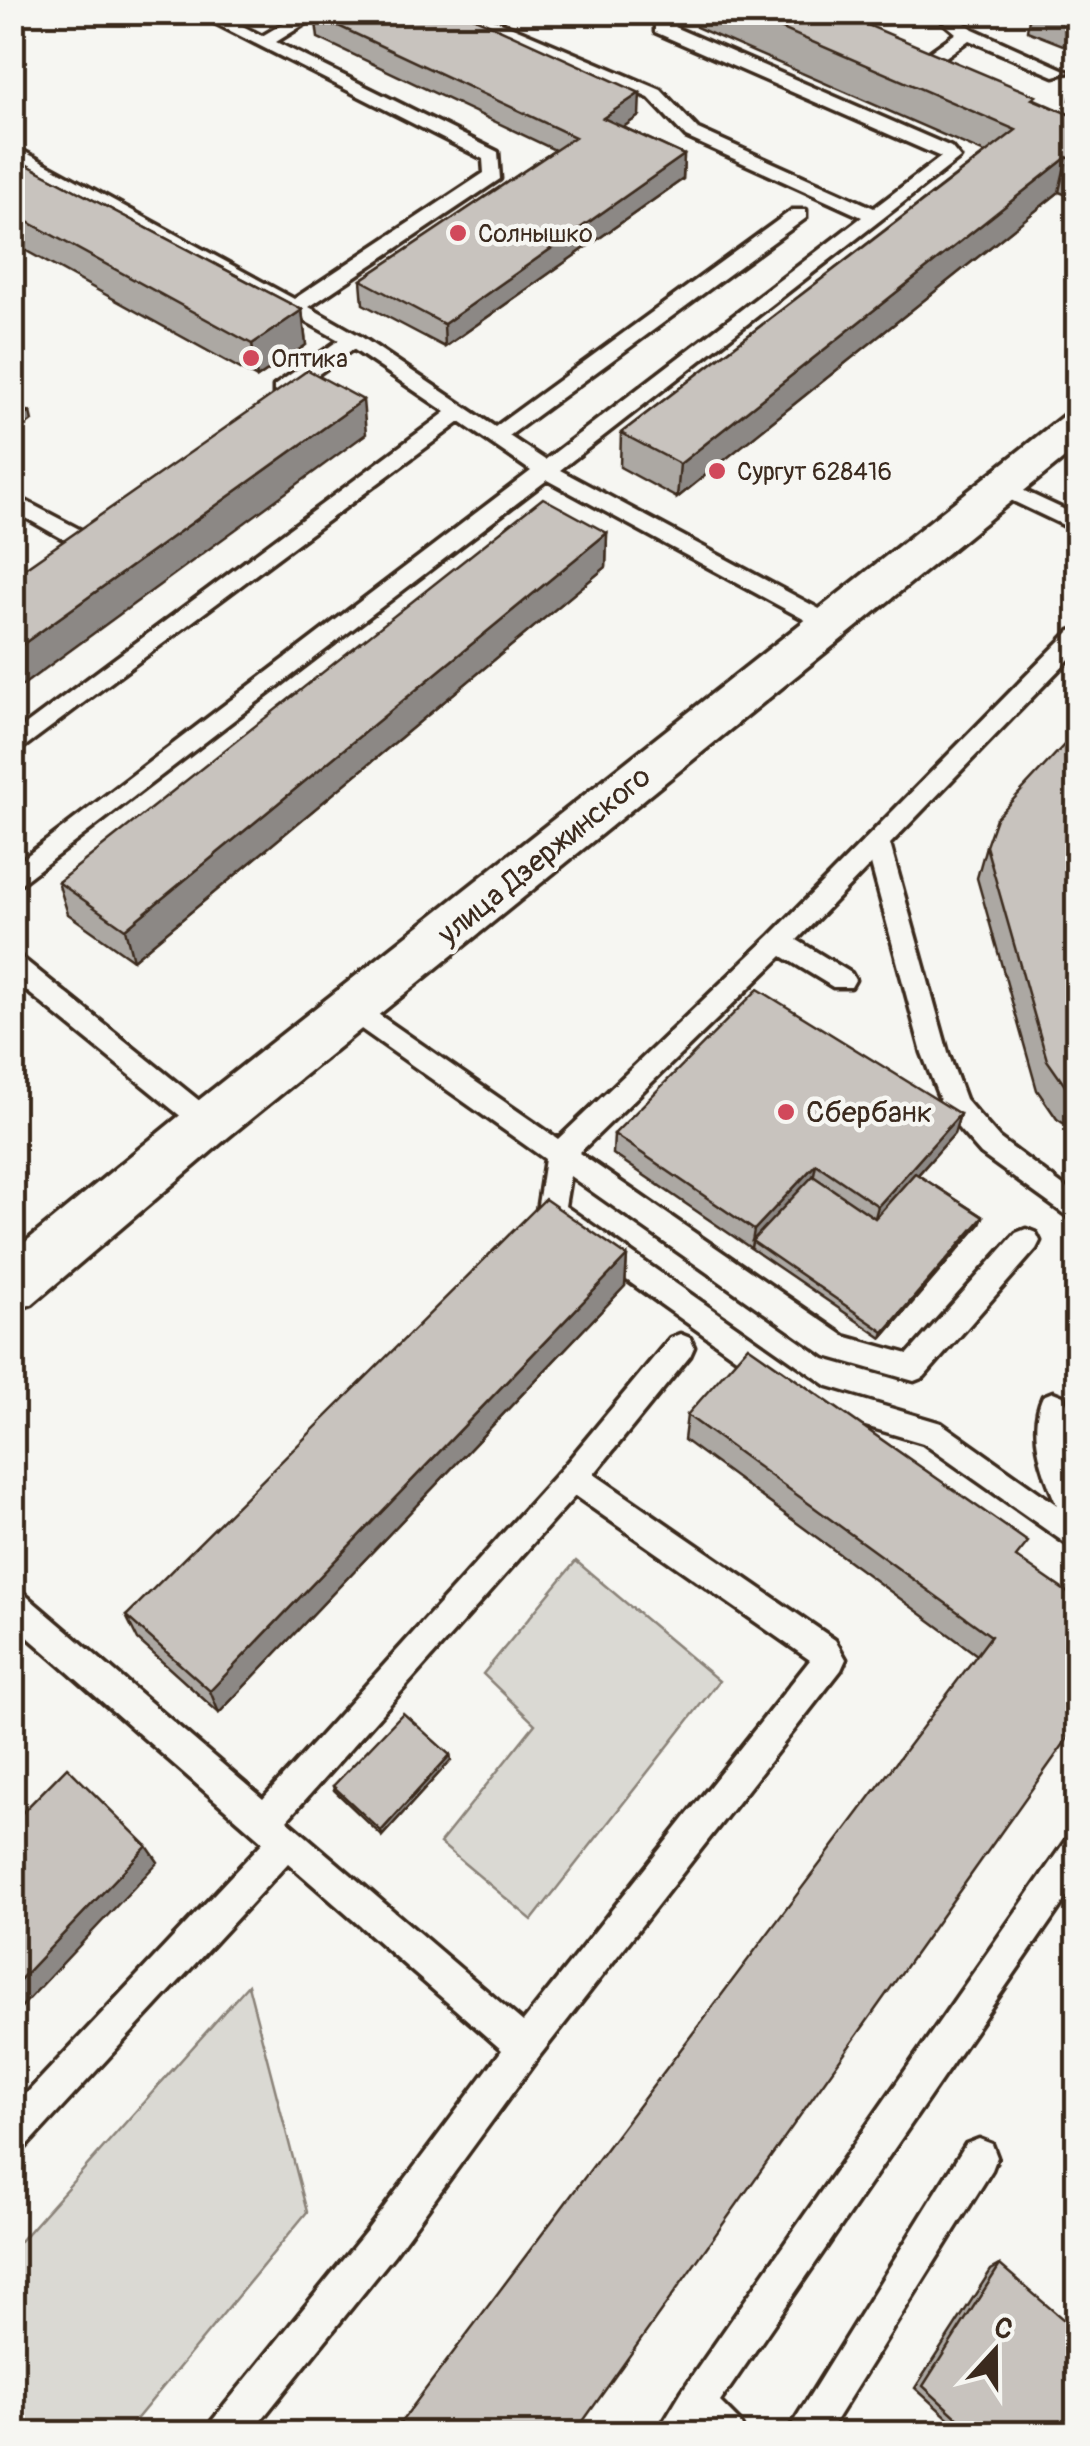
<svg xmlns="http://www.w3.org/2000/svg" width="1090" height="2446" viewBox="0 0 1090 2446" font-family="Pangolin,sans-serif">
<rect width="100%" height="100%" fill="#f6f6f2"/>
<filter id="ink" filterUnits="userSpaceOnUse"><feTurbulence type="fractalNoise" baseFrequency=".01" numOctaves="2"/><feDisplacementMap in="SourceGraphic" scale="20" xChannelSelector="R" yChannelSelector="G"/><feConvolveMatrix kernelMatrix="1 2 1 2 8 2 1 2 1" color-interpolation-filters="sRGB"/></filter>
<g filter="url(#ink)">
<path fill="#dad9d3" stroke="#8a8278" stroke-width="2.5" d="M576,1561l143,120 -187,239 -92,-77 95,-119 -52,-50z
M248,1985l59,227 -182,221h-112v-184z"/>
<g fill="none" stroke-linecap="round" stroke-linejoin="round">
<g stroke="#3b2a1e" stroke-width="7">
<path id="service" d="M193,12h22l47,24 41,-24h21l-48,30 222,110 2,27 -191,128 51,29 135,91 297,-217h14v8l-297,218 36,24 317,-243 -176,-80 -37,-39 -196,-86h24l184,78 37,39 176,79 67,-51 -286,-125v-8l17,-12h20l-18,15 277,120 9,11 -400,312 278,149 3,5 -3,5h-16l-275,-149 -535,410v-23l519,-396 -71,-49 -448,334v-21l434,-323 -93,-63 -65,47h-14v-10l65,-46 -327,-182v-13l282,154 190,-126 -1,-14z
M943,12h18v8l12,9 96,43 -15,4 -85,-36 -43,31h-12v-8l42,-30 -13,-11z
M1003,481l75,35v16l-82,-39 -4,-5z
M12,494l69,36 3,5 -11,7 -8,-2 -53,-30z
M1078,628v22l-188,194 58,209 17,46 34,39 79,59v27l-97,-70 -36,-41 -23,-60 -51,-189 -74,76 54,33 4,7 -4,7h-18l-51,-31 -203,197 265,183 64,18 108,-121 10,-4 10,4 4,8 -4,8 -112,128 -10,4 -88,-25 -256,-180 -5,30 261,183 115,34 116,82c-14,-32 -30,-75 -14,-109l10,-4 10,4 5,9 1,58 9,20v69l-155,-109 -115,-34 -267,-190 -4,-8 8,-52 -201,-142 -4,-7 4,-7h18l196,136 213,-204 299,-304z
M12,954l9,3 196,158 4,8 -4,8 -9,3 -9,-3 -187,-152z
M680,1334l10,4 4,9 -4,9 -96,118 241,166 11,19 -5,11 -304,389 -143,196 -144,179h-44l6,-13 156,-192 134,-179 -214,-187 -263,285 -13,4v-43l251,-267 -251,-219v-34l11,4 240,206 300,-332 107,-129zM575,1496l235,164 -287,362 -236,-202z
M1078,1836v45l-358,521 19,19 6,13h-89l26,-43 384,-551z
M979,2139l13,5 5,13 -5,13 -165,264h-41l180,-290z"/>
</g>
<g stroke="#3b2a1e" stroke-width="7">
<path id="secondary" d="M1078,412v35l-851,691 -195,166 -20,7v-58l177,-145 874,-692z"/>
</g>
<use href="#service" fill="#f6f6f2" fill-rule="evenodd"/>
<use href="#secondary" fill="#f6f6f2" fill-rule="evenodd"/>
</g>
<path fill="#aca8a3" stroke="#3b2a1e" stroke-width="2.5" d="M697,12h140l241,106v69l-11,8 -8,-3 -382,306 -57,-31 1,-34 364,-280 -289,-126z
M1030,12h48v39l-51,-20z
M315,15l324,101 -16,11 61,28 -1,24 -238,168 -82,-43 -2,-24 194,-130 -237,-112z
M1078,68v35l-8,-3z
M12,157l290,153 4,35 -49,33 -245,-135z
M607,533l-1,34 -473,393 -65,-46 -10,-32z
M986,846l91,20 1,267 -21,-14 -20,-29 -60,-212z
M960,1114l-6,20 -36,41 65,42 -3,7 -98,114 -269,-184 1,-20z
M627,1256l-2,30 -406,427 -81,-73 -12,-24z
M687,1415l391,185 -101,55 -293,-215z
M450,1755l1,5 -69,76 -48,-46 -1,-4z
M1000,2265l78,169h-112l-51,-46 76,-118z"/>
<path fill="#8c8885" stroke="#3b2a1e" stroke-width="2.5" d="M640,93l-1,23 -36,25v-23z
M684,155l-1,24 -238,168 -1,-23z
M1078,155v32l-11,8 8,-34z
M1067,157l-8,35 -382,306 3,-34z
M302,310l4,35 -49,33 -5,-34z
M363,400l3,34 -354,259v-41z
M30,412l2,9 -20,15v-11z
M607,533l-1,34 -473,393 -8,-31z
M1078,845v20l-16,18 10,-32z
M960,1114l-6,20 -81,91 5,-19z
M816,1164l-4,20 -60,57 -1,7 3,-18z
M983,1217l-3,7 -98,114 2,-6z
M627,1256l-2,30 -406,427 -9,-22z
M450,1755l1,5 -69,76 -1,-5z
M147,1846l11,16 -146,155v-29z"/>
<path fill="#c8c3be" stroke="#3b2a1e" stroke-width="2.5" d="M320,12h142l178,81 -37,25 81,37 -240,169 -83,-44 214,-143 -260,-122z
M743,12h94l199,84 -4,3 46,19v40l-3,3 -8,-4 -387,307 -59,-31 395,-303z
M12,157l290,153 -50,34 -240,-131z
M308,370l55,30 -351,252v-75z
M12,404l18,8 -18,13z
M543,498l64,35 -482,396 -67,-47z
M1078,730v115l-6,6 6,18v227l-10,-6 -21,-30 -61,-214 10,-28z
M758,989l202,125 -82,92 -62,-42 -62,66 -140,-96z
M915,1173l68,44 -99,115 -132,-91 61,-65 62,42z
M545,1199l82,57 -417,435 -84,-75z
M748,1346l280,196 -12,15 62,43v124l-504,710h-182l599,-798 -304,-221z
M403,1713l47,42 -69,76 -48,-45z
M67,1767l80,79 -135,142v-165z
M1000,2265l78,67v102h-103l-52,-48z"/>
</g>
<g fill="#d1495b" stroke="#f6f6f2" stroke-width="4">
<circle cx="458" cy="233" r="10"/>
<circle cx="251" cy="358" r="10"/>
<circle cx="717" cy="471" r="10"/>
<circle cx="786" cy="1112" r="10"/>
</g>
<g text-anchor="middle" stroke-width="9" stroke-linejoin="round" paint-order="stroke">
<g font-size="25" fill="#3b2a1e" stroke="#f6f6f2" text-anchor="start">
<text x="478" y="242">Солнышко</text>
<text x="271" y="367">Оптика</text>
<text x="737" y="480">Сургут 628416</text>
</g>
<g font-size="30" fill="#3b2a1e" stroke="#f6f6f2">
<text transform="translate(544 855) rotate(-39)" y="10">улица Дзержинского</text>
</g>
<g font-size="30" fill="#3b2a1e" stroke="#f6f6f2" text-anchor="start">
<text x="806" y="1122">Сбербанк</text>
</g>
</g>
<rect width="1090" height="2446" fill="none" stroke="#f6f6f2" stroke-width="50"/>
<rect x="25" y="25" width="1040" height="2396" fill="none" stroke="#3b2a1e" stroke-width="4" filter="url(#ink)"/>
<g transform="translate(995 2351) rotate(21)" stroke="#f6f6f2" stroke-width="8" paint-order="stroke">
<path d="M0-8L18 38L0 25L-18 38Z" fill="#3b2a1e"/>
<text y="-15" font-size="28" font-weight="bold" text-anchor="middle" fill="#3b2a1e">С</text>
</g>
</svg>
